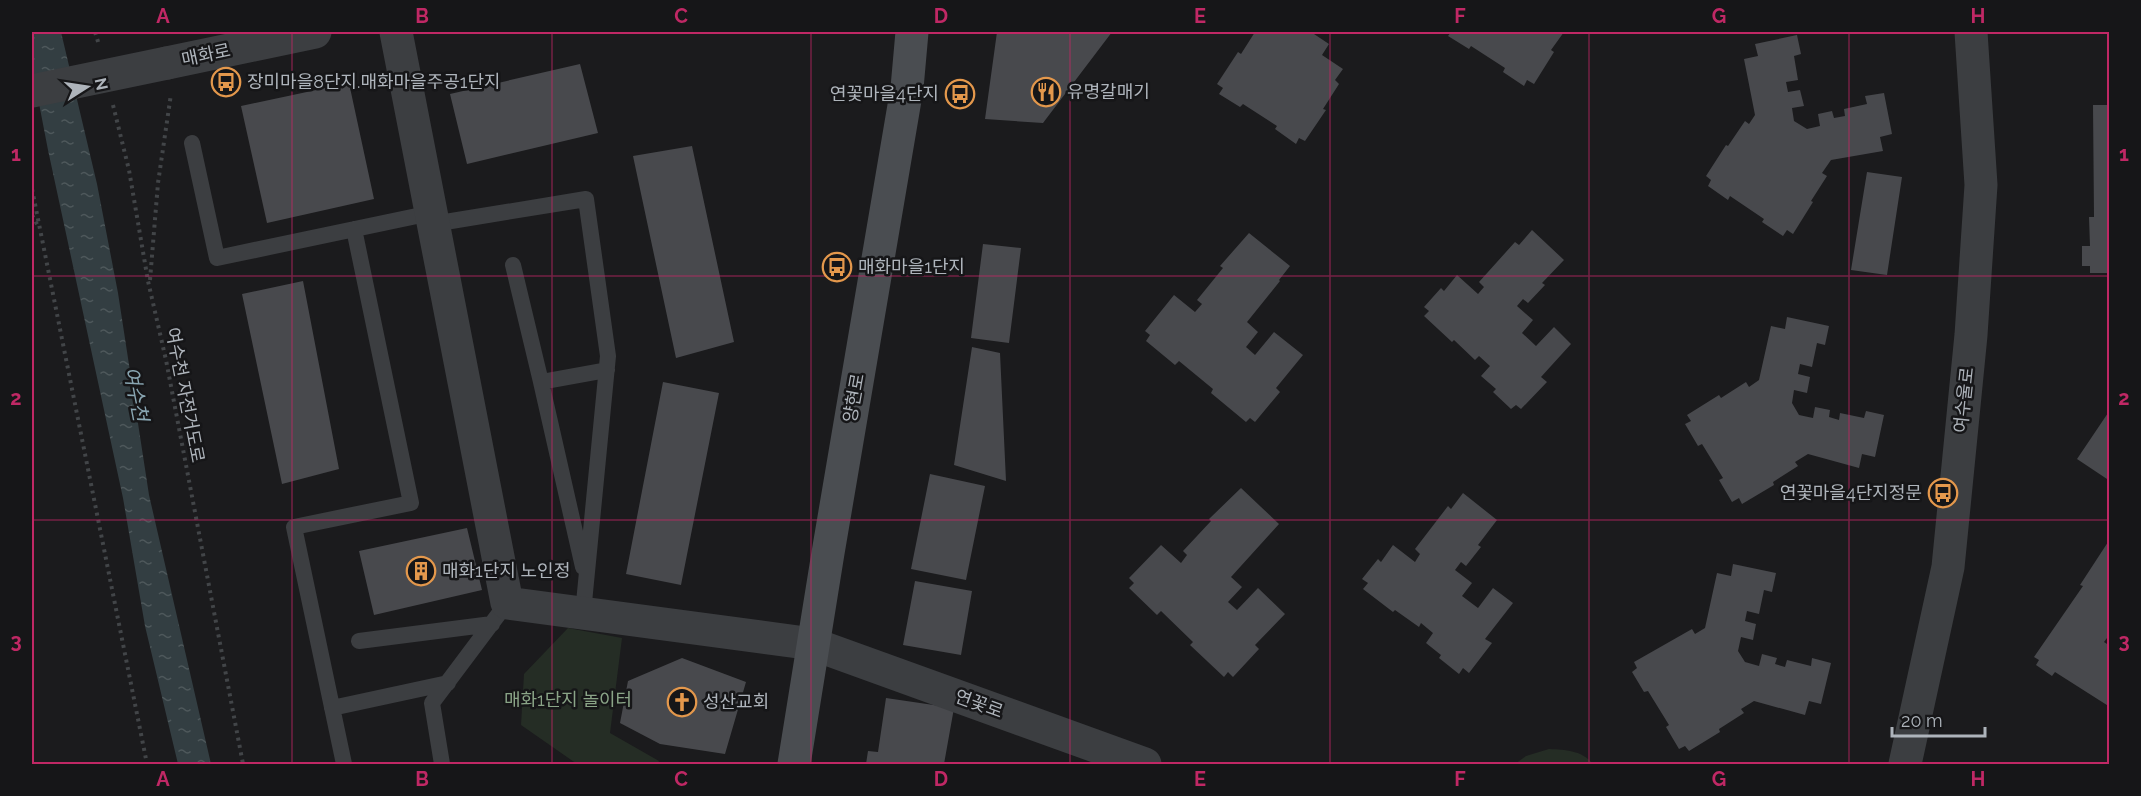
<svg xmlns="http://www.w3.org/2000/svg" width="2141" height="796" viewBox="0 0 2141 796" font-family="Raleway,'Noto Sans KR',sans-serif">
<defs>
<pattern id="water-ripples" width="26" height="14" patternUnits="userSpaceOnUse" patternTransform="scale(1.5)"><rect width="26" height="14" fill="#333e42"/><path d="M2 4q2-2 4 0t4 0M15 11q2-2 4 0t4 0" fill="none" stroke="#4e585b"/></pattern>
</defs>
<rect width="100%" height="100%" fill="#1b1b1d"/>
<path fill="#252d25" d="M568,628l54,10 -12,95 49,28 -1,3h-81l-56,-39 3,-51z
M1549,749c16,1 33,1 44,15h-78l11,-8z"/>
<path fill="url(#water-ripples)" d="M32,32h29l36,152 21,109 31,202 62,269h-33l-33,-138 -22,-128 -75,-348 -16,-83z"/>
<path fill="#48494d" d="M997,32h115l-69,91 -58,-4z
M1255,32h56l18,12 -7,11 21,14 -8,11 4,4 -16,25 3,1 -21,31 -6,-3 -3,6 -21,-15 2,-3 -34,-22 -3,3 -21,-13 4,-6 -6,-4 21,-32 3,2z
M1451,32h113l-13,18 3,2 -20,32 -7,-4 -3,6 -21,-14 2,-4 -34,-22 -2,3 -21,-13z
M1797,35l4,19 -7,2 4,24 -12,2 2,10 12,-2 4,16 -12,2 2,13 13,8 13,-3 -2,-12 14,-3 2,7 11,-2 -1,-7 23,-5 -2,-8 19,-3 8,41 -12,3 3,14 -52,9 -9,13 5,3 -16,25 2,1 -20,32 -6,-4 -4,6 -21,-14 2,-3 -34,-23 -2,4 -20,-14 3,-6 -5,-4 20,-31 2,1 17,-25 4,3 6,-9 -11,-56 14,-3 -3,-12z
M580,64l18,69 -131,31 -17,-70z
M349,83l25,116 -107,24 -26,-117z
M2093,105h17v168h-20v-7h-8v-20h8l-1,-29h5z
M692,146l42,196 -58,16 -43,-202z
M1867,172l35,5 -15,98 -36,-5z
M1532,230l32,30 -22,23 3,2 -17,18 -5,-4 -6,7 16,14 -11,13 14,13 18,-19 17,17 -30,33 6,5 -26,27 -5,-4 -5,4 -18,-17 3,-3 -15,-13 9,-10 -11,-10 -4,4 -21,-20 -2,2 -28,-26 5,-5 -5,-4 17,-19 3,3 13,-16 21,19 6,-7 -5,-5 36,-40 4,3z
M1249,233l41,33 -11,14 1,1 -33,41 11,10 -12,15 9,8 19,-23 29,23 -27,33 4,4 -25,30 -5,-4 -4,4 -35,-29 2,-4 -34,-28 -4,4 -29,-24 4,-6 -5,-4 29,-36 21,17 7,-8 -5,-4 26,-32 -3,-2z
M983,244l38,4 -12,95 -38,-5z
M303,281l36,188 -57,15 -40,-190z
M1787,317l42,9 -4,19 -8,-2 -5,24 -12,-3 -2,10 12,3 -3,16 -13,-3 -2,13 7,12 14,3 2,-11 15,3 -1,7 10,3 1,-7 24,5 2,-7 18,4 -9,42 -13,-3 -3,14 -51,-14 -13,8 3,4 -25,16 1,3 -32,19 -3,-6 -7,4 -13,-22 4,-2 -21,-34 -4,2 -13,-22 6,-3 -4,-6 32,-20 2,3 25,-16 3,5 10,-7 12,-54 14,3z
M972,347l28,6 6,128 -52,-16z
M663,382l56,11 -38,192 -55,-11z
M2110,410v71l-33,-22z
M930,474l55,12 -19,94 -55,-11z
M1241,488l38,36 -48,53 11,10 -14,15 9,8 21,-22 27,26 -30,31 4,4 -26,28 -5,-5 -4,5 -34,-32 3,-3 -32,-31 -4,4 -28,-27 5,-5 -5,-5 32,-33 20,18 6,-8 -4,-4 28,-30 -2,-2z
M1463,493l34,27 -19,25 3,2 -15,19 -5,-4 -6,8 17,13 -10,13 16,12 15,-20 20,15 -28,36 7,4 -23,30 -6,-5 -4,6 -20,-16 2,-3 -15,-12 7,-10 -12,-10 -2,4 -24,-17 -2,2 -30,-23 5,-6 -6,-4 16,-20 3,3 12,-17 22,17 5,-8 -5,-5 33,-43 3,3z
M467,528l15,62 -108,25 -15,-64z
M2110,539v95l-6,8 6,4v61l-55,-35 -3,4 -16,-11 3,-5 -5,-3 49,-71 -3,-1z
M1733,564l43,9 -4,19 -8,-2 -5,24 -12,-3 -2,10 11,3 -3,16 -12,-3 -3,14 7,11 14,4 3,-12 15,4 -2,6 10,3 2,-7 24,6 1,-8 19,5 -10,41 -12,-3 -4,14 -51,-14 -13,8 3,4 -25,16 1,3 -31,19 -4,-5 -6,3 -13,-22 3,-2 -21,-34 -4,1 -12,-20 5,-4 -3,-6 58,-33 3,5 10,-6 12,-55 14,3z
M915,581l57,10 -11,64 -58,-10z
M682,658l64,24 -21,72 -65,-10 -40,-21 8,-42z
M886,698l68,10 -10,56h-78l2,-13 10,1z"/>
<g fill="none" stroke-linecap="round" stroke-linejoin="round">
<path stroke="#424548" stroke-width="4" stroke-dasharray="3 4.5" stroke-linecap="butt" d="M95,32l4,13
M113,105l16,65 19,111 18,79 77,404
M32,189l115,575
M32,215l6,11
M150,280l8,-97 13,-89"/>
<path stroke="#3c3e41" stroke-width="16" d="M192,143l25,115 214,-45
M433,224l153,-25 22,157 -25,257
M513,265l28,117
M583,567l-42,-185 66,-12
M359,641l133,-17
M332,708l116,-25
M344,764l-50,-237 117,-24 -57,-274
M442,764l-10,-61 75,-100"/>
<path stroke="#3c3e41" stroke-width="33" d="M396,32l111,571 306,41 332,120
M167,63l148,-31
M1905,764l43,-197 23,-232 10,-150 -10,-153"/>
<path stroke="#4a4d51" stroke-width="33" d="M794,764l34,-211 79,-465 5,-56"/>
<path stroke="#3c3e41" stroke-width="33" d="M32,91l135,-28"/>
</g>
<path fill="none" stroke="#c02865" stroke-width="1.5" stroke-opacity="0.55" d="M292,32v732M552,32v732M811,32v732M1070,32v732M1330,32v732M1589,32v732M1849,32v732M32,276h2078M32,520h2078"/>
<defs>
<g id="bus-ring" transform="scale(1.5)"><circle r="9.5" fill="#161618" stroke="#e4984c" stroke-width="1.5"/><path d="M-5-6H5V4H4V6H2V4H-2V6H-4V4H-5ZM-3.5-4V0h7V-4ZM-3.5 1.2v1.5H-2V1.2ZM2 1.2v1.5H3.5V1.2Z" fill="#e4984c"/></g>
<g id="restaurant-ring" transform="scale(1.5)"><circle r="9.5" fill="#161618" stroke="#e4984c" stroke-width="1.5"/><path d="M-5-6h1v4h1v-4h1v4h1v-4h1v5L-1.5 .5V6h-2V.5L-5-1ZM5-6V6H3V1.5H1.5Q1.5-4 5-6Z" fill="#e4984c"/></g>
<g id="building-ring" transform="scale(1.5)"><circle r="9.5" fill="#161618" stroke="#e4984c" stroke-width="1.5"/><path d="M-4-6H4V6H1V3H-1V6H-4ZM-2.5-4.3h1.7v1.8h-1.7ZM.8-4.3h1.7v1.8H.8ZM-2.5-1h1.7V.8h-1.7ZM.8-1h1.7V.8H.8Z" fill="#e4984c"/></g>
<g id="church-ring" transform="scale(1.5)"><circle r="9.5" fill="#161618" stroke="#e4984c" stroke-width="1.5"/><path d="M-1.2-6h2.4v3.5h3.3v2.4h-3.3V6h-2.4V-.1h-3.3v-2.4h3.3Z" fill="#e4984c"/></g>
</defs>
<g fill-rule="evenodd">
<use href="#bus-ring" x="226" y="82"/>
<use href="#restaurant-ring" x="1046" y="92"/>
<use href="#bus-ring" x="960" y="94"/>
<use href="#bus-ring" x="837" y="267"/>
<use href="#bus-ring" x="1943" y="493"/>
<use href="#building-ring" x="421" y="571"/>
<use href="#church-ring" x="682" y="702"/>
</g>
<g text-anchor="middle" stroke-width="5" stroke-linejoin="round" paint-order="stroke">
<g font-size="18" fill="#aeb4bb" stroke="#161618">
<text transform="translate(206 55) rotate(-12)" y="6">매화로</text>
<text transform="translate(185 395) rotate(79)" y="6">여수천 자전거도로</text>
<text transform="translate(854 398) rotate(-80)" y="6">양현로</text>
<text transform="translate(1964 400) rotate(-84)" y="6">여수울로</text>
<text transform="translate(979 704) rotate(20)" y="6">연꽃로</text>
</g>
<g font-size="18" fill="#aeb4bb" stroke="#161618" text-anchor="start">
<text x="247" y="88">장미마을8단지.매화마을주공1단지</text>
<text x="1067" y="98">유명갈매기</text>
<text x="939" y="100" text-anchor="end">연꽃마을4단지</text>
<text x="858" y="273">매화마을1단지</text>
<text x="1922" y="499" text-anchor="end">연꽃마을4단지정문</text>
<text x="442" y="577">매화1단지 노인정</text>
<text x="703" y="708">성산교회</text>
</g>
<g font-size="18" fill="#8aa487" stroke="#161618">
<text x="568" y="706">매화1단지 놀이터</text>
</g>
<g font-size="20" font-style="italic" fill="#89a6b2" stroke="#161618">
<text transform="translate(136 394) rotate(79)" y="7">여수천</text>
</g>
</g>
<rect width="2141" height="796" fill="none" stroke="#161618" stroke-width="66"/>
<g transform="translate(87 87) rotate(78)" stroke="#161618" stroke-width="4.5" paint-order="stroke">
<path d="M0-4.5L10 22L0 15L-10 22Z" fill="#aeb4bb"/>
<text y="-9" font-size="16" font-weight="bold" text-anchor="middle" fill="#aeb4bb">N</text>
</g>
<path d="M1892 727v9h93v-9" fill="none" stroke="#aeb4bb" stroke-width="3"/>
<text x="1901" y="727" font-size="18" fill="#aeb4bb" stroke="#161618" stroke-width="4.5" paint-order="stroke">20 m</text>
<rect x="33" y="33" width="2075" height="730" fill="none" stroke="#c02865" stroke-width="2"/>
<g font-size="20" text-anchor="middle" font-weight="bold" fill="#c02865">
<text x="163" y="23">A</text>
<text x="422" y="23">B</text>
<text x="681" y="23">C</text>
<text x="941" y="23">D</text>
<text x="1200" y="23">E</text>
<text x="1460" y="23">F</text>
<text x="1719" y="23">G</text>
<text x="1978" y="23">H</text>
<text x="16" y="161">1</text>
<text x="2124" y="161">1</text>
<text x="16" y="405">2</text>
<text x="2124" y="405">2</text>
<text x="16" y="648">3</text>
<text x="2124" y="648">3</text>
<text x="163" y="786">A</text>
<text x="422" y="786">B</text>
<text x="681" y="786">C</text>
<text x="941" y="786">D</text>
<text x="1200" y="786">E</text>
<text x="1460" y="786">F</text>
<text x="1719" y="786">G</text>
<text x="1978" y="786">H</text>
</g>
</svg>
